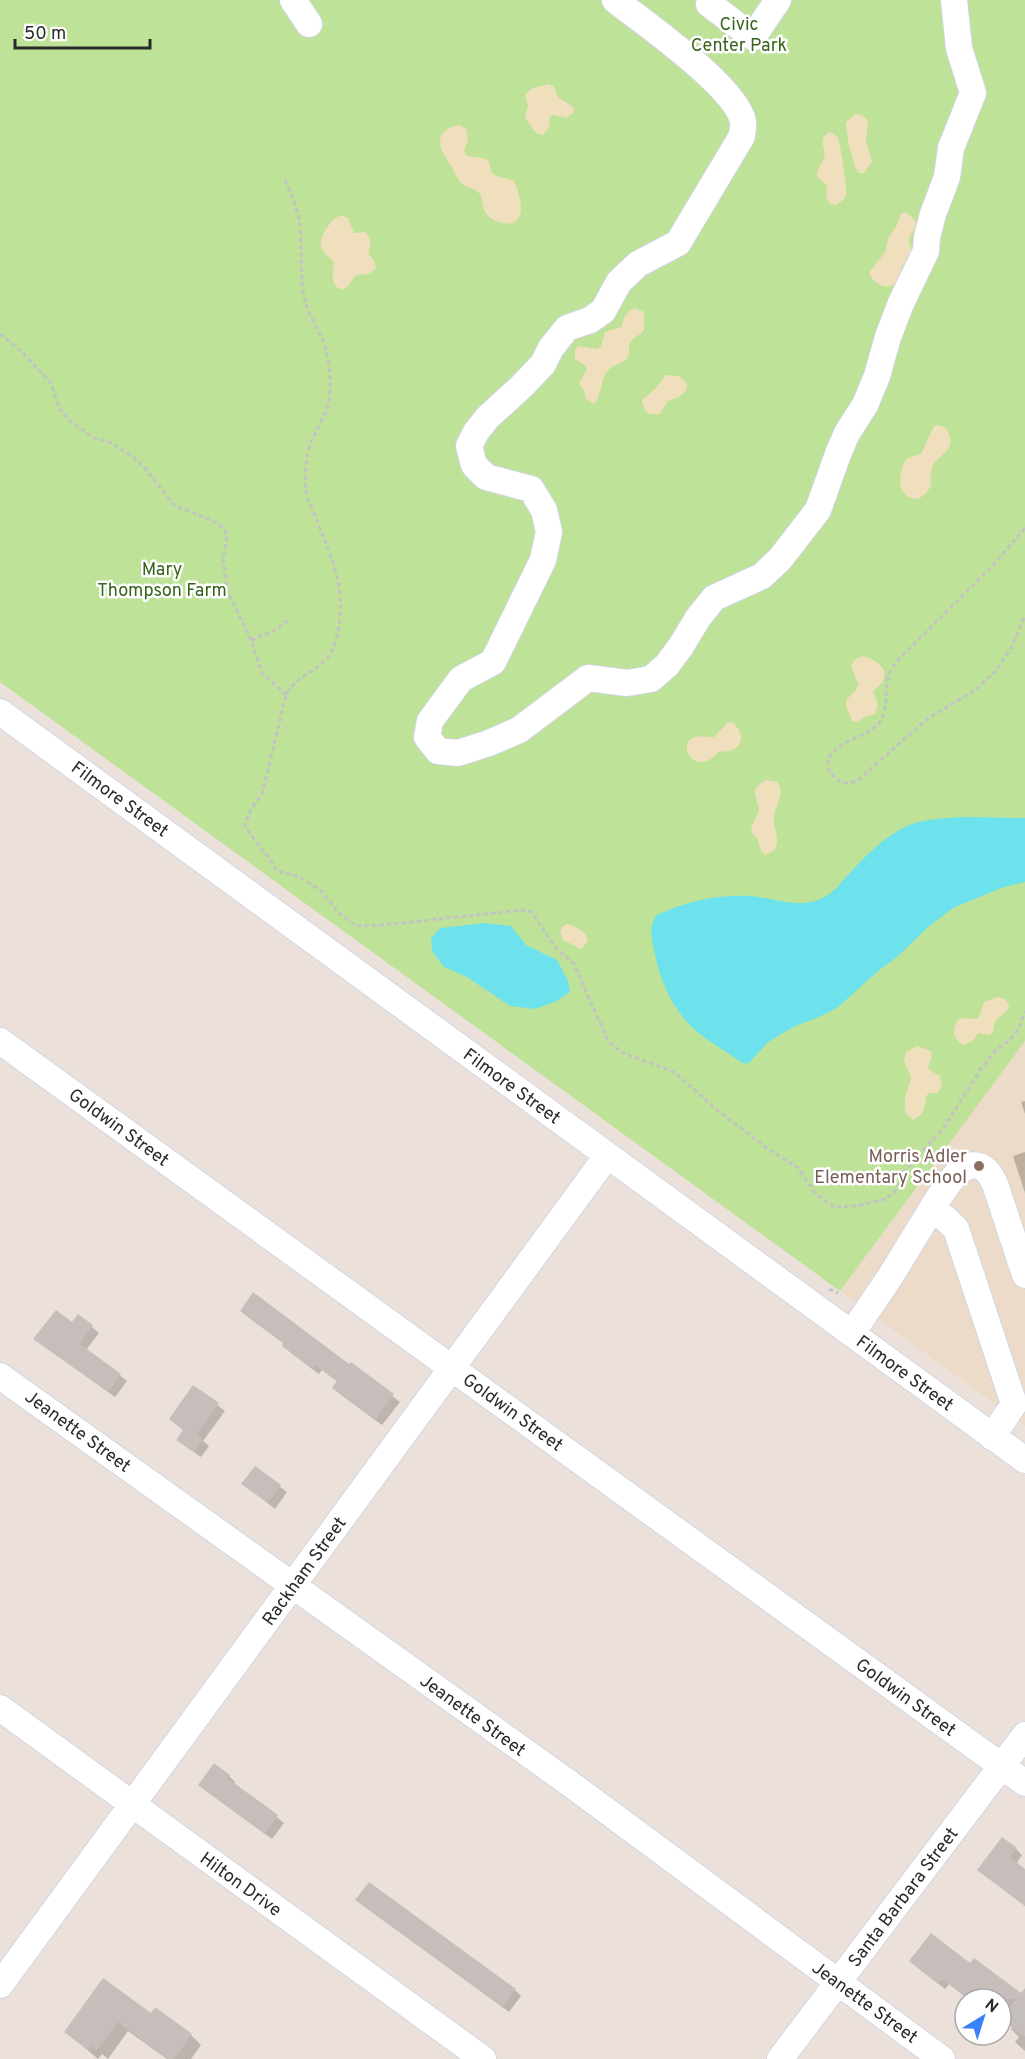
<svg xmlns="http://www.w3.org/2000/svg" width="1025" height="2059" viewBox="0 0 1025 2059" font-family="Overpass,sans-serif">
<rect width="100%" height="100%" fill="#ebe1da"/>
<path fill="#eddbc9" d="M1025,1041v385l-185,-135z"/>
<path fill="#bee297" d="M0,0h1025v1041l-185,250 -840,-609z"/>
<path fill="#f0dfbd" d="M549,84l5,3 4,10 15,10 1,5 -7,6 -13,-3 -4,1 -1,11 -6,8c-9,0 -13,-11 -18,-18l3,-12 -3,-10 6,-6z
M855,114l7,1 6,5 -2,22 6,19 -8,12h-5c-6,-7 -14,-42 -13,-51z
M459,125l7,3 2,12 -4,10 3,6 17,2 5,4 3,11 4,3 17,4c5,7 10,27 7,35 -1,3 -4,5 -6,8 -11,2 -22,-1 -29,-11 -4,-7 -1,-16 -8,-21 -6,-4 -12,-4 -17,-9 -4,-5 -5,-11 -9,-16 -13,-18 -19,-35 8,-41z
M830,132c4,2 5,2 8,6 2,4 10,53 8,57 -2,5 -6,7 -10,10l-6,-1 -4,-7 1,-12 -10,-8c0,-9 4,-11 7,-19 3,-10 -8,-19 6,-26z
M906,212l10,9c-2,18 -13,12 -2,33l-2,6 -10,6c-1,3 -1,7 -2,10 -7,18 -26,10 -31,-3l16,-21 4,-16 7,-9 5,-13z
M341,215l7,3 6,15 11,-1c9,8 4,12 4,22l6,8 1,5c-6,9 -10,7 -20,8l-9,12 -5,3c-13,-5 -9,-17 -8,-28 -4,-5 -12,-9 -13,-15 -3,-10 11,-29 20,-32z
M635,308l9,4v18c-4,6 -11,7 -14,13 -3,6 2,13 -5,17 -7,6 -13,4 -19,13 -6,10 -4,22 -12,31l-8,-5 -2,-8 -5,-8 8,-14 -2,-4 -10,-6v-10l4,-3 17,3 5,-2 4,-15 16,-5c3,-8 4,-16 14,-19z
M666,375l13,1 5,4 3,5 -1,6 -7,6 -11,4 -8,13h-10l-5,-3 -3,-11 14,-12z
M939,425c5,2 8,3 10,9 6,18 -10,19 -16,32 -7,15 6,20 -15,33 -23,-1 -20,-24 -12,-40l15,-5 13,-28z
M863,656c11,3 26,10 20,25 -2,4 -7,7 -10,11l5,12 -3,10 -8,2 -10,6 -5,-1 -6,-16v-5l10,-10 3,-5 -8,-18 3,-7z
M728,722l5,1c11,9 12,24 -4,28 -4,1 -7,0 -11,1 -21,27 -44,-8 -23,-15 6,-2 13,1 19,0z
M766,780l11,2c9,11 -1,21 -3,33 -2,14 7,19 1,35l-10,5 -4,-4 -3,-11 -6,-7 -1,-4 8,-19c-2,-15 -11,-20 7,-30z
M567,924c9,2 20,8 21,17l-7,8 -18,-9 -3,-9 2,-4z
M997,997c8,1 12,4 12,12l-14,12 -2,12 -4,2 -11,-2 -5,8 -10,4c-10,-7 -12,-15 -5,-25l5,-2 14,1 2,-2 5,-15z
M917,1046l14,5 1,5 -4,11 3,4 9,5 2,10 -4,7h-9l-3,3c-1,12 -1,18 -13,24l-7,-6c-3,-18 1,-20 5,-36l-7,-18 2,-8z"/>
<path fill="#6de2ed" d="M968,817l57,1v64l-24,6 -48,20 -26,20 -30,29 -19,14 -41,37 -18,9 -26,10 -25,15 -19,21 -4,1 -7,-4c-12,-9 -26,-16 -38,-26 -26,-20 -40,-52 -46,-84 -2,-13 -6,-24 3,-35 30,-14 61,-21 94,-19 22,2 45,12 67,4 15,-5 21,-16 31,-26 15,-17 35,-37 56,-47 18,-9 43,-9 63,-10z
M485,923l26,3 15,19 31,15 11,21 2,11 -15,10 -20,7 -25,-3 -43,-29 -23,-10 -12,-16 -1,-12 9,-11z"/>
<path fill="#0003" d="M1025,1101v13l-4,-12z
M1025,1152v41l-12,-37z
M79,1316l20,17 -13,17 41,31 -12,16 -80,-58 38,-15z
M248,1317l102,50 1,-3 49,38 -18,23 -42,-31 -6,-6 4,-6 -16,-12 -3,4 -29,-22 -6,-6 1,-2z
M193,1387l32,24 -22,30 6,5 -8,11 -16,-11v-15z
M255,1468l32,24 -12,17 -32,-25z
M229,1776l6,6 -1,2 50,39 -12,16 -66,-48z
M1016,1849l6,6 -6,9 9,7v37v-2l-46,-36z
M357,1900l158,90 6,6 -12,16z
M970,1965l55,33v53l-10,-9 4,-5 -8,-8 2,-2 -12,-9v-19h-33l-19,-15 -4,5 -28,-22z
M151,2015l40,20 10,10 -10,14h-24l-39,-28 -20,28 -6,-5 -4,5 -32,-27z"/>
<path fill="#c6beba" d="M253,1292l96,72 2,-2 43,32 -19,26 -43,-32 5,-7 -22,-16 -3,4 -30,-23 1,-3 -43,-32z
M56,1310l16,12 6,-8 15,11 -13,19 41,30 -13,18 -75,-53z
M193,1385l26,18 -22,31 6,5 -9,13 -18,-12 7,-10 -14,-11z
M255,1466l26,19 -13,18 -27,-19z
M214,1763l16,12 -3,3 51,37 -13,19 -67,-49z
M1002,1837l15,11 -7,9 15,12v37l-48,-36z
M369,1882l147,107 -14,18 -147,-107z
M931,1933l39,30 4,-5 47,35 4,-5v49l-24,-18 15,-20h-48l-26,-20 -4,5 -29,-23z
M103,1978l48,35 4,-6 37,27 -18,25h-6l-50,-37 -21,28 -6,-4 -3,4 -24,-18z"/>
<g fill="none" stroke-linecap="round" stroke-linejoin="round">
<g stroke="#d0d6e2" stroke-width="28">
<path id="minor" d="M293,0l16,24
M615,0c29,23 123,88 128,122 1,4 -1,9 -1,14l-64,107 -40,21 -19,18 -16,29 -13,9 -23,8 -16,20 -8,16 -22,23 -33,30 -12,15 -7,14 5,19 12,12 45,12 13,21 5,22 -6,28 -50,102 -32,17 -31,42 -3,16 11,14 20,2 31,-10 30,-13 69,-52 39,5 24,-4 16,-14 14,-19 17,-28 16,-20 48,-22 18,-17 38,-49 20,-56 9,-21 18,-28 12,-29 11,-39 13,-34 25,-52 1,-14 6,-23 14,-37 4,-29 22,-55 -14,-45 -5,-48
M712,0l-3,4 44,33 25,-37
M0,712l1025,748
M0,1041l1025,742
M931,1210c10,-15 33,-61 56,-39 3,3 6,9 8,13l30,91
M852,1333l38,-56 41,-67 15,9 10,10 58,175 -22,33
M0,1376l569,407 373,276
M0,1708l483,351
M0,1985l607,-829
M780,2059l245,-324"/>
</g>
<path stroke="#c3c3c3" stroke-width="3" stroke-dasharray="4.5 3" stroke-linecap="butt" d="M285,180c5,13 12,26 14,39 4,26 0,51 5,77 3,17 11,27 18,42 6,14 9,37 8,53 0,19 -12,34 -19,51 -5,15 -7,34 -5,49 2,10 8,21 11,30 17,43 31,71 19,119 -9,33 -38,31 -50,55l-24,99 -11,15 -6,16c9,17 23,29 32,46l23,6 21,14 18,22 17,13 27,-1 138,-15 11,2 22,34 20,18 34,77 13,11 53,20 43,38 54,41 27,17 18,26 18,13 22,-1 30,-7 9,-7 11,-23 37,-40 37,-59 15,-19 16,-12 8,-11 6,-17
M0,334l23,19 28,30 8,25 11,13 24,17 18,5 21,14 11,10 30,38 37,15 13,8 3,8 -4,23 4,31 24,50 11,33 24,22
M1025,528l-29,34 -98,98c-3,4 -6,8 -8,12 -7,15 0,37 -11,51 -12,14 -36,16 -48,31 -2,3 -3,9 -4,13 9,14 13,19 30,14l70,-62 48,-29 21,-19 15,-23 14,-32
M251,640l23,-9 16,-12
M829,1289l9,4"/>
<use href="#minor" stroke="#fff" stroke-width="26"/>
</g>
<circle fill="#8d6e63" stroke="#fff" stroke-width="2" cx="979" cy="1166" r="6"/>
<g text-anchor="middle" stroke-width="5" stroke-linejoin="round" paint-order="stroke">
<g font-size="18" fill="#37641a" stroke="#fff">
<text x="739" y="30">Civic<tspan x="739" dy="21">Center Park</tspan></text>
<text x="162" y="575">Mary<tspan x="162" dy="21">Thompson Farm</tspan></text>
</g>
<g font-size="18" fill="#292929" stroke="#fff">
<text transform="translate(120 799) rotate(36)" y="6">Filmore Street</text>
<text transform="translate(512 1086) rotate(36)" y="6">Filmore Street</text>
<text transform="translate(119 1127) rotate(36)" y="6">Goldwin Street</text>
<text transform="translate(905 1373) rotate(36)" y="6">Filmore Street</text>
<text transform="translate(513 1412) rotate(36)" y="6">Goldwin Street</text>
<text transform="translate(78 1431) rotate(36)" y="6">Jeanette Street</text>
<text transform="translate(304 1571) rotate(-54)" y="6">Rackham Street</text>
<text transform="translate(906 1697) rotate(36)" y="6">Goldwin Street</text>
<text transform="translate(473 1715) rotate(36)" y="6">Jeanette Street</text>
<text transform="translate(241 1884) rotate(36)" y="6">Hilton Drive</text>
<text transform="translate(903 1897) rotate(-53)" y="6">Santa Barbara Street</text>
<text transform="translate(865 2002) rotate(36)" y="6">Jeanette Street</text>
</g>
<g font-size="18" fill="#785e54" stroke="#fff" text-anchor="end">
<text x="967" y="1162">Morris Adler<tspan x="967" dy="21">Elementary School</tspan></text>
</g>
</g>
<g transform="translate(983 2017) rotate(38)"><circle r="28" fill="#ffffff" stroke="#a9a9a9" stroke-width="1.5"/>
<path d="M0-4.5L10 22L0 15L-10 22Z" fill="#3a80f8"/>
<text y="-9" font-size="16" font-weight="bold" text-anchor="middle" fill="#292929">N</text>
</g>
<path d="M15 39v9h135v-9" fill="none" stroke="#292929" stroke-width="3"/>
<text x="24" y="39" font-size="18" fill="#292929" stroke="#ffffff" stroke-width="4.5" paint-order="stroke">50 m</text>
</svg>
